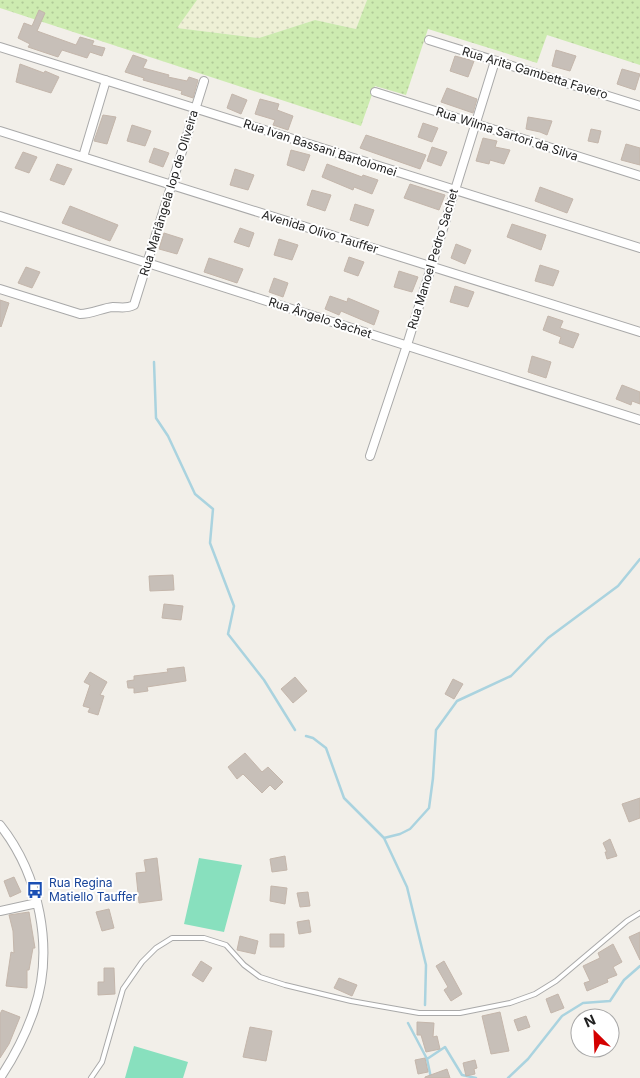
<svg xmlns="http://www.w3.org/2000/svg" width="640" height="1078" viewBox="0 0 640 1078" font-family="Inter,sans-serif">
<defs>
<pattern id="farmland-dots" width="8" height="8" patternUnits="userSpaceOnUse" patternTransform="scale(1.25)"><rect width="8" height="8" fill="#eef0d5"/><path d="M2 2h.1M6 6h.1" fill="none" stroke="#ccceb7" stroke-width="1.8" stroke-linecap="round"/></pattern>
<pattern id="grass-dots" width="8" height="8" patternUnits="userSpaceOnUse" patternTransform="scale(1.25)"><rect width="8" height="8" fill="#cdebb0"/><path d="M2 2h.1M6 6h.1" fill="none" stroke="#b0c997" stroke-width="1.8" stroke-linecap="round"/></pattern>
</defs>
<rect width="100%" height="100%" fill="#f2efe9"/>
<path fill="url(#farmland-dots)" d="M197,0h170l-11,29 -41,-9 -56,18 -83,-10z"/>
<path fill="url(#grass-dots)" d="M0,0h197l-20,28 82,10 56,-18 41,9 11,-29h273v65l-93,-30 -10,28 -109,-34 -22,66 -31,-9 -14,40 -361,-118z"/>
<path fill="#88e0be" d="M199,858l43,7 -18,67 -40,-8z
M134,1046l54,16 -5,16h-58z"/>
<g fill="none" stroke-linecap="round" stroke-linejoin="round">
<path stroke="#aad3df" stroke-width="2.5" d="M154,362l2,56 12,18 27,58 18,15 -3,34 24,63 -6,28 36,46 31,50
M306,736l7,2 13,10 18,50 40,40 23,49 19,78 -1,40
M384,838l16,-4 10,-5 19,-21 4,-30 3,-48 21,-29 54,-25 37,-38 70,-52 22,-27
M408,1023l19,36 4,19
M427,1059l18,-12 17,28 14,3
M508,1078l20,-19 34,-43 21,-13 27,-2 14,-21 16,-14"/>
</g>
<path fill="#c7bfb8" stroke="#c4b6ab" d="M39,10l6,3 -8,18 39,14 4,-8 14,4 -2,4 13,3 -3,8 -12,-4 -3,6 -25,-8 -4,7 -30,-10 2,-3 -12,-6 6,-15 8,3z
M556,50l20,6 -6,15 -18,-5z
M133,55l14,5 -4,8 26,7 -1,2 19,4 2,-4 9,3 -5,18 -12,-4 1,-3 -39,-11 1,-2 -19,-6z
M455,56l19,5 -6,16 -18,-6z
M20,64l24,9 1,-2 14,6 -8,16 -35,-11z
M622,69l18,5 -5,16 -18,-6z
M447,88l30,11 -4,14 -32,-11z
M232,94l15,6 -6,14 -14,-6z
M260,99l19,5 -2,6 16,6 -5,14 -15,-5 2,-5 -20,-6z
M103,115l13,2 -9,27 -13,-3z
M528,117l24,4 -5,14 -7,-3 -14,-3z
M423,123l15,5 -6,14 -14,-5z
M132,125l19,6 -6,15 -18,-5z
M591,129l10,2 -3,12 -10,-2z
M366,135l60,20 -6,14 -60,-21z
M483,138l14,3 -2,6 15,3 -6,14 -14,-4 -1,4 -13,-3z
M626,144l14,4v17l-19,-5z
M432,147l15,5 -6,14 -14,-5z
M154,148l15,5 -6,14 -14,-5z
M291,150l19,5 -6,16 -17,-6z
M23,152l14,5 -8,16 -14,-5z
M57,164l15,5 -8,16 -14,-5z
M327,164l35,13 1,-2 15,5 -6,14 -18,-7 -1,3 -31,-13z
M235,169l19,6 -6,15 -18,-5z
M410,184l35,11 -6,15 -35,-12z
M540,187l33,12 -6,14 -32,-12z
M312,190l19,5 -6,16 -18,-6z
M355,204l19,6 -6,16 -18,-6z
M70,206l48,19 -8,16 -48,-18z
M512,224l34,11 -5,15 -34,-13z
M240,228l14,5 -5,14 -15,-5z
M164,233l19,6 -6,15 -18,-5z
M279,239l19,6 -6,15 -18,-5z
M456,244l15,6 -6,14 -14,-6z
M349,257l15,5 -6,14 -14,-5z
M209,258l34,11 -6,14 -33,-11z
M540,265l19,6 -6,15 -18,-5z
M26,267l14,5 -8,16 -14,-5z
M399,271l19,6 -6,15 -18,-5z
M274,278l14,5 -5,14 -14,-5z
M455,286l19,6 -6,15 -18,-5z
M330,296l17,6 1,-4 31,13 -5,14 -33,-14 -2,4 -14,-6z
M0,300l9,3 -8,24 -1,-1z
M548,316l15,5 -3,7 19,6 -6,14 -14,-5 2,-6 -18,-7z
M532,356l19,6 -5,16 -18,-6z
M622,385l18,7v12l-8,-3 -1,4 -15,-6z
M173,575l1,15 -24,1 -1,-15z
M164,604l19,2 -2,14 -19,-2z
M184,667l2,14 -39,6 1,4 -14,2v-5h-6l-1,-7 7,-1v-4l34,-4 -1,-3z
M90,672l17,10 -7,13 4,1 -6,19 -10,-3 2,-4 -7,-2 7,-21 -6,-3z
M295,677l12,14 -14,12 -12,-14z
M453,679l10,5 -9,15 -9,-5z
M245,753l17,19 6,-5 15,15 -8,8 -5,-5 -8,8 -19,-19 -6,5 -9,-12z
M640,798v20l-11,4 -7,-18z
M610,839l7,17 -10,3 -2,-7h2l-4,-9z
M285,856l2,14 -15,2 -2,-13z
M157,858l5,42 -23,3 -3,-30 10,-1 -2,-12z
M14,877l7,15 -11,5 -6,-16z
M271,886l16,2 -2,16 -15,-3z
M308,892l2,14 -10,1 -3,-14z
M109,909l5,19 -12,3 -6,-19z
M29,912l6,36h-2l-4,22h-2v18l-21,-2 5,-34 3,1 -1,-22 -4,-16z
M309,920l2,12 -12,2 -2,-12z
M640,932v28l-11,-23z
M270,934h14v13h-14z
M240,936l18,5 -3,13 -18,-4z
M613,944l9,18 -9,5 4,8 -10,4 1,3 -21,9 -3,-8 6,-2 -7,-15 17,-8 -2,-5z
M201,961l11,7 -9,14 -11,-7z
M444,961l18,33 -11,7 -7,-11 4,-3 -12,-21z
M104,968h10l1,26 -17,1v-13h6z
M339,978l18,7 -5,11 -18,-8z
M558,994l6,14 -13,5 -5,-14z
M2,1010l18,7 -11,27 -9,14v-44z
M500,1012l9,39 -18,3 -9,-38z
M526,1016l4,11 -12,4 -4,-11z
M417,1022l17,1 -1,14 4,-1 3,13 -14,3 -5,-17h-4z
M250,1027l22,4 -6,30 -23,-4z
M425,1058l3,14 -10,2 -3,-14z
M475,1060l2,8 -3,1 1,5 -9,2 -3,-13z
M447,1069l3,9h-25v-1z"/>
<g fill="none" stroke-linecap="round" stroke-linejoin="round">
<g stroke="#a9a9a9" stroke-width="6">
<path id="service" d="M91,1078l11,-16 21,-73 19,-27 14,-14 16,-10h32l22,7 18,20 16,12 25,8 66,16 68,12h41l50,-10 25,-9 21,-13 71,-60 13,-8"/>
</g>
<g stroke="#a9a9a9" stroke-width="10">
<path id="minor" d="M429,40l211,66
M0,47l640,201
M375,92l265,84
M0,131l640,201
M83,157l23,-77
M0,216l640,204
M0,289l80,25c12,0 22,-6 33,-7 8,0 14,2 21,-2l70,-224
M370,456l37,-111 88,-284
M0,825c39,49 55,124 34,185 -8,24 -20,47 -34,68
M0,911l37,-8"/>
</g>
<use href="#service" stroke="#fff" stroke-width="4"/>
<use href="#minor" stroke="#fff" stroke-width="8"/>
</g>
<defs>
<g id="bus-bare" transform="scale(1.35)"><path d="M-5-6H5V4H4V6H2V4H-2V6H-4V4H-5ZM-3.5-4V0h7V-4ZM-3.5 1.2v1.5H-2V1.2ZM2 1.2v1.5H3.5V1.2Z" fill="#1a4fb4" stroke="#fff" stroke-width="2.5" paint-order="stroke"/></g>
</defs>
<g fill-rule="evenodd">
<use href="#bus-bare" x="35" y="890"/>
</g>
<g text-anchor="middle" stroke-width="4" stroke-linejoin="round" paint-order="stroke">
<g font-size="12" fill="#222" stroke="#fff">
<text transform="translate(535 73) rotate(17)" y="4">Rua Arita Gambetta Favero</text>
<text transform="translate(507 134) rotate(18)" y="4">Rua Wilma Sartori da Silva</text>
<text transform="translate(320 148) rotate(18)" y="4">Rua Ivan Bassani Bartolomei</text>
<text transform="translate(169 193) rotate(-73)" y="4">Rua Mariângela Iop de Oliveira</text>
<text transform="translate(320 232) rotate(17)" y="4">Avenida Olivo Tauffer</text>
<text transform="translate(433 259) rotate(-73)" y="4">Rua Manoel Pedro Sachet</text>
<text transform="translate(320 318) rotate(18)" y="4">Rua Ângelo Sachet</text>
</g>
<g font-size="12" fill="#164399" stroke="#fff" text-anchor="start">
<text x="49" y="887">Rua Regina<tspan x="49" dy="14">Matiello Tauffer</tspan></text>
</g>
</g>
<g transform="translate(595 1033) rotate(336)"><circle r="24" fill="#ffffff" stroke="#a7a7a7"/>
<path d="M0-4L9 19L0 12L-9 19Z" fill="#d40000"/>
<text y="-8" font-size="14" font-weight="bold" text-anchor="middle" fill="#222222">N</text>
</g>
</svg>
